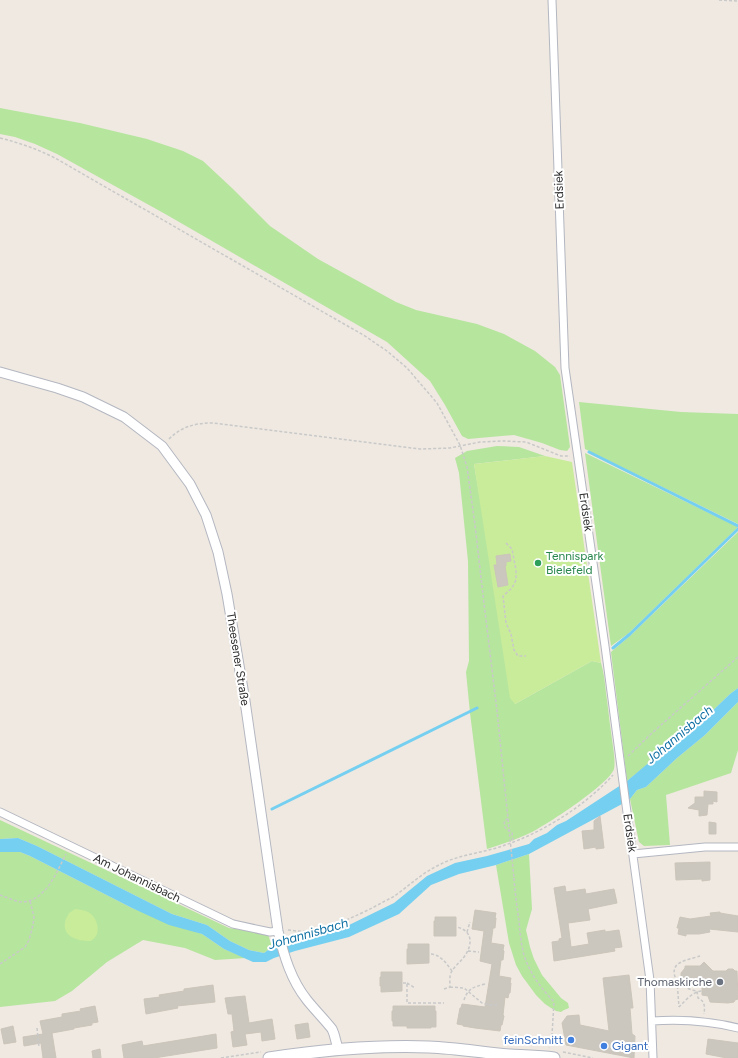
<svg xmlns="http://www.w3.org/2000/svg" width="738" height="1058" viewBox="0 0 738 1058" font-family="Figtree,sans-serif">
<rect width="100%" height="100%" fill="#efe9e1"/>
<path fill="#b6e59e" d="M0,108l80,15 67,16 36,12 20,10 30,28 37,37 48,33 78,43 20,8 61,14 27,10 31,17 20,16 5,8 10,72 -3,4 -7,-1 -18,-7 -28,-8 -46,4 -6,-3 -17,-31 -15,-24 -43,-39 -220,-127 -110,-61 -22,-10 -20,-7 -15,-3z
M579,402l102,10 57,2v110l-153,-75z
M497,446l22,1 26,9 -71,8 41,240 77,-43 9,2c3,10 4,20 5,30 2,13 3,26 5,39 1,9 5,29 3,37 -5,15 -66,55 -82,63 -14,7 -30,12 -45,17l-17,-136 -4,-41 3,-11 -1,-100 -9,-88 -4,-15 12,-7z
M585,453l153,74 -109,106 -18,13z
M738,532v156l-8,6 -26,25 -77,62 -16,-129 20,-17z
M738,702v48l-7,23 -65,22 4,50 -26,1 -5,-4 -9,-43 7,-9 9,-3 31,-29 28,-23z
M0,820l229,108 39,6 4,13 -8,6 -15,-3 -19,-9 -23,-16 -35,-11 -135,-68 -19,-8 -18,1z
M0,852h20l10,4 102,52 70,26 22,15 22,9 -31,2 -30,-12 -42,-8 -36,22 -35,29 -17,10 -55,6z
M529,854l3,55 -6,21 4,17 4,12 8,16 19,23 7,5 1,5 -5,2 -3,2 -5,-1 -5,-3 -6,-4 -9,-9 -14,-19 -6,-11 -7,-22 -13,-78z"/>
<path fill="#c9ec9a" d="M545,456l27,6 29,201 -9,-2 -77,43 -5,-6 -36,-234z
M75,909c12,1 19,4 22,15 1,3 1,7 0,10 -1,3 -4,5 -6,7 -7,0 -17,-1 -22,-6 -6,-5 -5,-14 -1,-20 1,-3 5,-4 7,-6z"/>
<path fill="#75cff0" d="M738,688v14l-33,33 -28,23 -31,29 -9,3 -7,9 -8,5 -93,50 -33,11 -37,9 -28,11 -32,29 -50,23 -54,14 -21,7 -8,4h-13l-29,-13 -22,-15 -33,-9 -37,-17 -102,-52 -10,-4h-20v-13l18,-1 19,8 135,68 35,11 23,16 19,9 15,3 8,-6 45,-13 28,-7 49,-24 33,-27 28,-13 32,-7 42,-12 5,-5 13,-6 10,-8 9,-4 61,-40 49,-41 28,-21 26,-25z"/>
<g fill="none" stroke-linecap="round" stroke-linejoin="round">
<path stroke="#75cff0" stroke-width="3" d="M589,452l149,74
M613,648l17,-14 108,-105
M272,809l205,-101"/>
</g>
<path fill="#cbc7bf" stroke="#cbc5ba" d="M510,554l1,7 -5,1v4h-1l3,19 -10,2 -4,-22h3l-1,-9z
M704,791l13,1v10l-4,-1v3h-5l-1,11 -8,1v-6l-11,-2 7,-5v-6h9z
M600,816l4,32 -8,1v-2l-12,2 -2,-18 12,-1v-9z
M709,822l7,1v11h-7z
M710,862v18l-8,1v-2l-26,1 -1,-17z
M565,886l1,6 19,-3 1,5 28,-5 3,14 -29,6 2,11 -22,3 3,24 18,-3 -2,-11 18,-3v2l14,-2 3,17 -8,1 1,3 -61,10 -2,-19 7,-1v-2l3,-1 -8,-50z
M475,910l21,3 -1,5h1l-1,10h-2l-2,15 13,2 -1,5 1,1 -1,9h-2l-2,16 12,2 -1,5h1l-1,10h-1l-1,5 -3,-1 -2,18 1,1 -2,9h-1l-1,6 -25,-3 -12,-2v-1l-6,-1 3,-16h1l1,-4 23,3 7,-43 -12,-3 4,-30 -12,-2z
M720,912v1l18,3v16l-29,-3 1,3 -11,2h-13v2l-8,-2 1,-6h-2l3,-11 10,2 21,-3 -1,-3z
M435,917h21v19h-22v-15h1z
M408,944h21v19l-22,1v-15h1z
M704,962l9,9h13l2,-2h5l2,2h2l1,28 -3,1 -1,2 -6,1 -18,-1 -2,-6 -6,-1v-17l-12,1 -2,2h-4l-3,-3v-5l4,-5v-2h15z
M381,972h21v19l-21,1v-6h-1v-9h1z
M629,975l4,33h-3l2,26 3,2 -1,22 -68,-13 -4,-22 5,-7 12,-1 1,10 29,6 -6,-53z
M213,985l2,17 -38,4 1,2 -32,6 -2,-15 16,-2 -1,-2 25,-4v-2z
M245,996l4,27 23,-4 3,20 -13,2 -1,-9 -16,2 2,11 -14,2 -2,-15 3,-1 -2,-17h-4l-3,-16z
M95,1006l3,16 -6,1v2l-18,3v1l-22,4 4,25h-13l-2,-15 -17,3 -1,-9 20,-3 -3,-13 22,-4v-3l19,-3 -1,-2z
M393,1006h42v5h1v16h-5v1h-24v-2h-14v-5h-1v-10h1z
M308,1023l2,14 -13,2 -2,-14z
M13,1026l3,16 -12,2 -3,-15z
M216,1034l1,14 -63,10h-30l-2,-13 20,-4 1,5z
M708,1039l30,4v15h-11l-21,-4z
M100,1049l1,9h-8l-1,-7z"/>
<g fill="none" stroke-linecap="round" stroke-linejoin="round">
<g stroke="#b4b7c1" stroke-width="9">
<path id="minor" d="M552,0l13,368 40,278 21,159 24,175 3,78
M0,812l233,112 37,8 8,-1
M633,854l72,-7h33
M652,1021c29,-2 58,0 86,7"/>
</g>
<g stroke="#b4b7c1" stroke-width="11">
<path id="tertiary" d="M0,372l57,16 26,9 41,20 38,29 28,38 16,31 12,37 9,42 18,107 33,230c6,25 13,49 29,69 8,10 17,19 25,29l2,5 4,15"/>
</g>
<g stroke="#b4b7c1" stroke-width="13">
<path id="secondary" d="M269,1058c53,-8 107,-13 160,-11 28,1 55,6 82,8 14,1 28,1 43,3"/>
</g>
<path stroke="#c9c9c9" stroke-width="1.5" stroke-dasharray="3 2" stroke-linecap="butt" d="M719,0l19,1
M0,138c20,5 37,11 55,20l310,178 22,15 20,17 30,35 23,42 7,22 8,58 8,70 14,116 11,108 -3,1c-2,7 1,10 7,12l1,10
M169,439c13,-13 27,-16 44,-16l207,26 30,-1 30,-6 23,-1 23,1 35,14h9
M506,543l6,6 4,21v10l-4,8 -9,8 3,27 5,11 3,16 4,6h8
M628,756l24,-23 86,-76
M514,878c1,15 3,29 5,43 1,12 2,23 5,34 6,19 17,33 30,47l-2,33 -3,13
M0,895c6,2 14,6 21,7 25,0 36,-31 45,-48
M288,930c8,1 16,2 24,0 21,-3 44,-14 62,-23 7,-4 13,-7 19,-10 16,-11 30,-25 48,-33 20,-10 43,-11 64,-19 39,-13 81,-40 108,-70
M467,932l3,-10
M468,951l11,1
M431,954c10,1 15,9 21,17
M700,956c-6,2 -21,5 -24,10 -8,13 11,24 21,25l1,7c7,3 7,9 6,16
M0,964l25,-17 4,-7 4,-15 1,-8 -4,-16
M677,981l2,26
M403,983h4v20h37
M407,983l8,5
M450,987l14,1 18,15 7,2h10
M444,989l6,-2c0,-5 -1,-12 2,-16 3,-5 8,-9 12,-14 9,-12 9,-26 -7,-30
M464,1000c4,-12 10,-13 21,-16
M679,1007c6,-6 14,-16 23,-16
M37,1028l2,19
M563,1052l30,6
M221,1058l40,-6"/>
<use href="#minor" stroke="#fff" stroke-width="7"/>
<use href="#tertiary" stroke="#fff" stroke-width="9"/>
<use href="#secondary" stroke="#fff" stroke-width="11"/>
<path stroke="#c9c9c9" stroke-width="1.5" stroke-dasharray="3 2" stroke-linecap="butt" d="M508,819l6,59"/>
</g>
<circle fill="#2e9e5b" stroke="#fff" stroke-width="1.5" cx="538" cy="563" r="4"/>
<circle fill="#6b7280" stroke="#fff" stroke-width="1.5" cx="720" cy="982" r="4"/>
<g fill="#3f7fe0" stroke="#fff" stroke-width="1.5">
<circle cx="571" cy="1040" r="4"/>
<circle cx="604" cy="1046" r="4"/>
</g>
<g text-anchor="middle" stroke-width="4" stroke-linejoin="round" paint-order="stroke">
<g font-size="12" fill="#2e2e2e" stroke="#fff">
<text transform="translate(559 190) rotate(-92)" y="4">Erdsiek</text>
<text transform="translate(586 512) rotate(82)" y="4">Erdsiek</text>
<text transform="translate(238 659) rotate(81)" y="4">Theesener Straße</text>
<text transform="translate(630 833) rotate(82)" y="4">Erdsiek</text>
<text transform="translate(137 878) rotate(26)" y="4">Am Johannisbach</text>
</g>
<g font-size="12" fill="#27864d" stroke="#fff" text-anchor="start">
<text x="546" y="560">Tennispark<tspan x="546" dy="14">Bielefeld</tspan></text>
</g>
<g font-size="12" fill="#5b616d" stroke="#fff" text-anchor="end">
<text x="712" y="986">Thomaskirche</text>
</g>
<g font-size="12" fill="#366cbe" stroke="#fff" text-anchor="end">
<text x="563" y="1044">feinSchnitt</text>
<text x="612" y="1050" text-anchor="start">Gigant</text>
</g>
<g font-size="13" font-style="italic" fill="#0d6fa3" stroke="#fff">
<text transform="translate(679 734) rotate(-40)" y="5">Johannisbach</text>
<text transform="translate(308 933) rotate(-16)" y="5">Johannisbach</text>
</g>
</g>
</svg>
